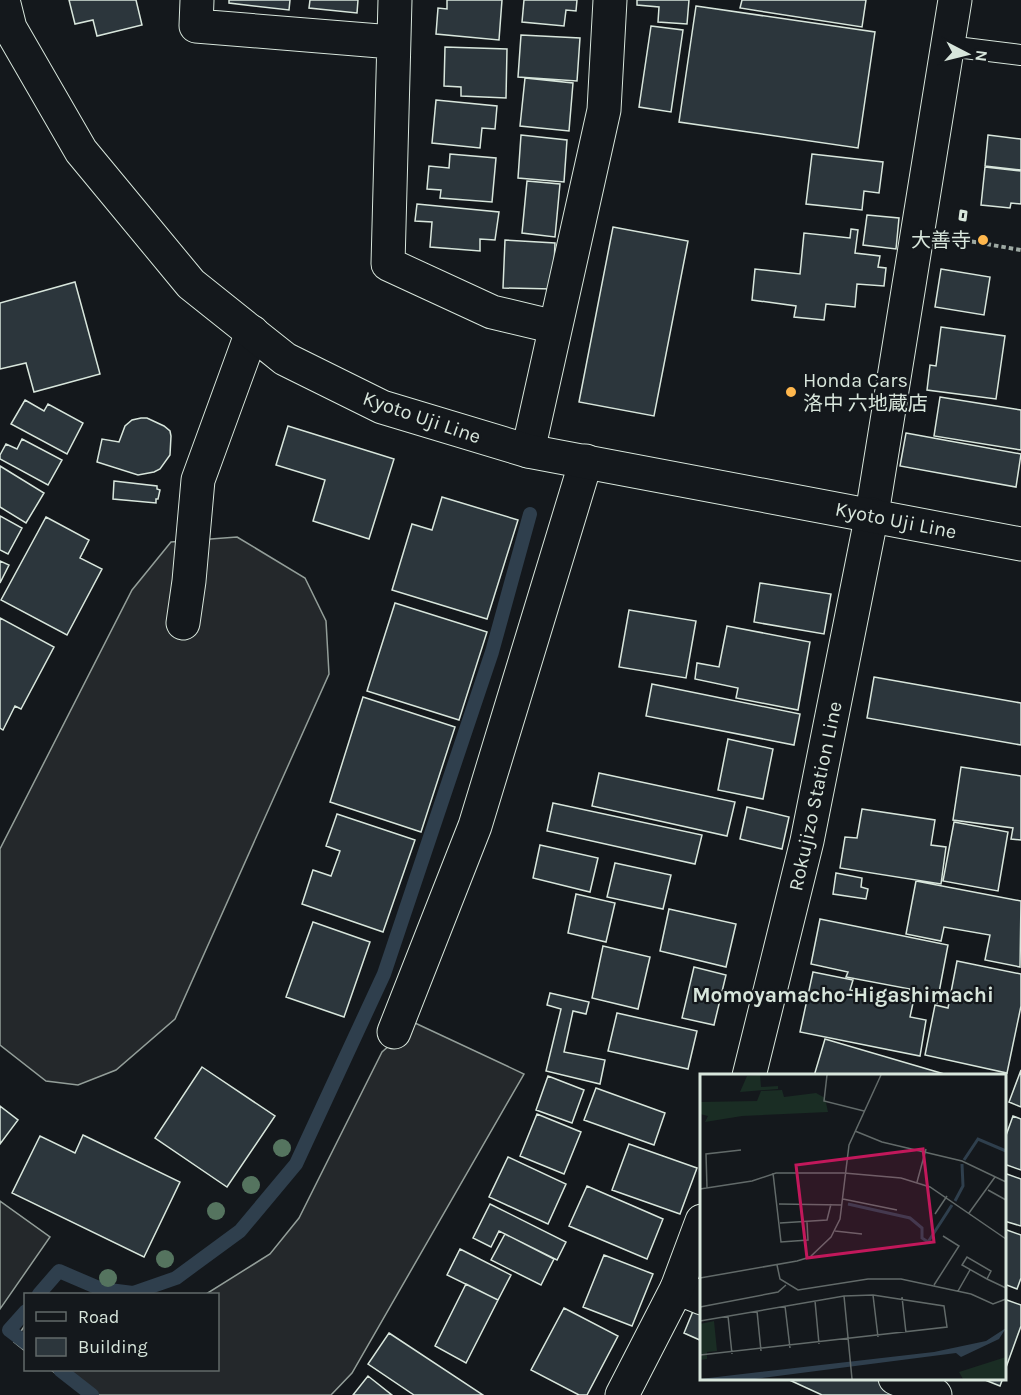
<svg xmlns="http://www.w3.org/2000/svg" width="1021" height="1395" viewBox="0 0 1021 1395" font-family="Karla,'Noto Sans JP',sans-serif">
<rect width="100%" height="100%" fill="#14181c"/>
<path fill="#24282b" stroke="#939e99" stroke-width="1.5" d="M237,537l68,41 21,43 3,53 -154,345 -59,51 -38,15 -32,-4 -46,-36v-196l132,-259 39,-48z
M415,1023l109,51 -172,299 -21,22h-245l-35,-25h167v-76h-12l64,-40 29,-36 83,-166z
M0,1201l50,36 -50,72z
M25,1325v26l-11,-9z"/>
<g fill="none" stroke-linecap="round" stroke-linejoin="round">
<path stroke="#2f3f4d" stroke-width="14" d="M39,1294l20,-23 42,18 32,4 43,-15 64,-47 56,-67 88,-190 108,-322 38,-138
M26,1311l-17,19 17,13
M60,1370l32,25"/>
</g>
<path fill="#2c363c" stroke="#d8e6dc" stroke-width="1.5" d="M69,0h67l6,25 -45,11 -4,-16 -18,4z
M229,0h61l-1,10 -60,-7z
M310,0h48l-1,13 -48,-5z
M447,0h55l-3,40 -63,-6 2,-26 9,1z
M524,0h53l-1,11 -10,-1 -2,16 -42,-4z
M637,0h52l-2,24 -29,-2 1,-15 -22,-2z
M742,0h124l-4,27 -122,-19z
M696,6l179,26 -17,116 -179,-26z
M651,26l32,4 -12,82 -32,-5z
M521,35l59,3 -3,43 -59,-4z
M445,47l62,2 -1,49 -45,-2v-9l-17,-1z
M525,78l48,5 -4,48 -49,-5z
M436,100l61,6 -2,23 -13,-1 -2,20 -48,-5z
M521,135l46,5 -3,42 -46,-4z
M988,135l33,4v31l-36,-4z
M450,154l46,4 -4,44 -52,-4 1,-8 -14,-1 2,-23 20,2z
M812,154l71,8 -4,31 -15,-2 -2,19 -56,-6z
M985,167l36,4v33l-10,-1 -1,5 -29,-3z
M527,181l33,3 -5,53 -33,-4z
M417,204l82,8 -4,28 -15,-1v12l-50,-4 2,-25 -17,-1z
M867,215l32,3 -3,31 -33,-4z
M613,227l75,14 -34,175 -75,-14z
M851,229l7,1 -3,23 25,3 -2,11 8,1 -2,18 -27,-2 -2,23 -29,-3 -2,16 -30,-3 2,-11 -44,-6 3,-31 45,5 4,-41 46,5z
M505,240l50,3 -2,46 -50,-1z
M941,269l49,8 -6,38 -49,-8z
M75,282l25,92 -66,18 -8,-29 -26,6v-66z
M941,327l64,9 -9,63 -69,-9 3,-25 6,1z
M940,397l81,13v40l-87,-14z
M25,400l19,11 4,-7 35,19 -16,31 -56,-30z
M141,418h6l17,8 6,5 1,5 -1,19 -10,14 -6,3 -16,3 -41,-13 5,-23 17,3 6,-16 7,-6z
M288,426l106,33 -25,80 -56,-18 12,-41 -49,-15z
M906,433l115,21 -5,33 -116,-21z
M22,439l40,21 -14,25 -48,-26v-4l6,-11 11,5z
M0,466l44,27 -18,30 -26,-16z
M114,481l43,5v3l3,1 -2,9h-2v4l-43,-4z
M442,497l76,23 -31,99 -95,-29 20,-66 20,6z
M0,516l22,12 -14,26 -8,-4z
M46,517l43,23 -9,18 22,11 -35,66 -66,-35z
M0,561l9,4 -9,18z
M760,583l71,11 -7,40 -70,-12z
M395,603l92,29 -28,88 -92,-29z
M629,610l67,11 -10,57 -67,-11z
M0,618l54,29 -33,62 -6,-3 -12,24 -3,-2z
M727,626l83,16 -12,68 -62,-12 2,-10 -43,-9 2,-16 22,4z
M874,677l147,26v42l-154,-27z
M652,684l148,30 -6,31 -148,-29z
M363,697l92,30 -34,105 -91,-30z
M728,739l45,10 -10,50 -45,-9z
M961,767l60,9v64l-10,-1 2,-11 -60,-8z
M599,773l136,29 -8,34 -135,-30z
M553,803l149,32 -7,29 -148,-33z
M747,807l42,10 -7,32 -42,-10z
M862,809l73,11 -4,25 15,2 -5,37 -101,-16 5,-31 12,1z
M337,814l78,26 -32,92 -81,-28 11,-34 18,6 9,-25 -14,-5z
M954,822l54,10 -10,59 -55,-10z
M540,845l58,13 -8,34 -57,-14z
M615,863l56,12 -8,34 -56,-12z
M836,873l26,5 -1,9 7,2 -2,10 -33,-5z
M916,881l105,20 -1,66 -35,-7 5,-25 -46,-8 -3,14 -35,-7z
M576,894l39,9 -9,39 -38,-9z
M669,909l67,15 -10,43 -66,-16z
M820,919l128,26 -11,58 -29,-6 2,-8 -64,-12 2,-5 -37,-8z
M313,922l57,20 -26,75 -58,-20z
M603,946l47,11 -12,52 -46,-11z
M957,961l64,13v32l-14,67 -82,-18 10,-50 13,3z
M694,967l32,8 -12,50 -32,-7z
M813,972l40,8 -3,10 63,13 -3,14 16,3 -6,36 -120,-24z
M550,993l39,9 -3,12 -13,-3 -9,41 41,8 -5,24 -54,-13 15,-62 -14,-4z
M617,1013l80,18 -9,38 -80,-18z
M825,1039l126,37h-137z
M202,1067l73,49 -48,71 -72,-49z
M1021,1070v37l-12,-5z
M548,1076l36,14 -12,33 -36,-13z
M596,1088l69,25 -11,32 -70,-25z
M0,1106l18,14 -18,24z
M537,1114l44,18 -17,42 -44,-18z
M1013,1116l8,3v51l-17,-6v-23z
M83,1135l97,47 -36,75 -132,-64 28,-57 35,17z
M629,1144l68,24 -17,46 -68,-24z
M508,1157l58,27 -18,40 -59,-27z
M1004,1173l17,6v47l-17,-5z
M587,1186l76,33 -16,40 -78,-33z
M490,1204l76,38 -9,18 -58,-29 -8,16 -18,-9z
M1004,1229l17,6v43l-4,11 -13,-5z
M505,1234l49,25 -13,26 -50,-25z
M460,1249l51,26 -13,25 -51,-25z
M604,1255l49,19 -21,52 -49,-19z
M466,1284l32,16 -32,63 -31,-17z
M698,1299l4,1v41l-18,-8z
M1004,1299l17,6v21l-17,47z
M564,1308l54,28 -31,59h-8l-48,-25z
M389,1333l94,62h-69l-46,-31z
M368,1376l24,19h-39z
M785,1378h91l24,11 -2,6h-76z
M980,1378h23l-3,8z"/>
<g fill="none" stroke-linecap="round" stroke-linejoin="round">
<g stroke="#d8e6dc" stroke-width="22">
<path id="service" d="M948,46l73,9"/>
</g>
<g stroke="#d8e6dc" stroke-width="35">
<path id="minor" d="M197,0l-1,26 196,16
M395,0l-7,264 104,48 63,15
M528,451l76,-341 6,-110
M183,623l6,-42 9,-101 54,-148
M394,1032l81,-206 111,-365
M677,1288l25,10
M895,1378l40,17"/>
</g>
<g stroke="#d8e6dc" stroke-width="35">
<path id="tertiary" d="M872,514l83,-514"/>
</g>
<g stroke="#d8e6dc" stroke-width="35">
<path id="secondary" d="M749,1076l58,-235 65,-327
M622,1395l55,-107 25,-67"/>
</g>
<g stroke="#d8e6dc" stroke-width="35">
<path id="primary" d="M3,0l7,28 71,123 110,133 94,75 97,48 146,44 493,93"/>
</g>
<path stroke="#9da8a2" stroke-width="4" stroke-dasharray="4.5 3" stroke-linecap="butt" d="M957,239l64,11"/>
<use href="#service" stroke="#14181c" stroke-width="20"/>
<use href="#minor" stroke="#14181c" stroke-width="33"/>
<use href="#tertiary" stroke="#14181c" stroke-width="33"/>
<use href="#secondary" stroke="#14181c" stroke-width="33"/>
<use href="#primary" stroke="#14181c" stroke-width="33"/>
<path stroke="#d8e6dc" stroke-width="3" d="M961,211l5,1 -1,8 -5,-1z"/>
</g>
<g fill="#55745f">
<circle cx="282" cy="1148" r="9"/>
<circle cx="251" cy="1185" r="9"/>
<circle cx="216" cy="1211" r="9"/>
<circle cx="165" cy="1259" r="9"/>
<circle cx="108" cy="1278" r="9"/>
</g>
<g fill="#ffb74d" stroke="#14181c" stroke-width="2">
<circle cx="983" cy="240" r="6"/>
<circle cx="791" cy="392" r="6"/>
</g>
<g text-anchor="middle" stroke-width="4.5" stroke-linejoin="round" paint-order="stroke">
<g font-size="20" fill="#d8e6dc" stroke="#14181c" text-anchor="end">
<text x="971" y="247">大善寺</text>
<text x="803" y="387" text-anchor="start">Honda Cars<tspan x="803" dy="23">洛中 六地蔵店</tspan></text>
</g>
<g font-size="20" fill="#d8e6dc" stroke="#14181c">
<text transform="translate(422 417) rotate(19)" y="7">Kyoto Uji Line</text>
<text transform="translate(896 520) rotate(11)" y="7">Kyoto Uji Line</text>
<text transform="translate(815 796) rotate(-78)" y="7">Rokujizo Station Line</text>
</g>
<g font-size="21" font-weight="bold" fill="#d8e6dc" stroke="#14181c">
<text x="843" y="1002">Momoyamacho-Higashimachi</text>
</g>
</g>
<g transform="translate(700 1074)">
<rect width="306" height="306" fill="#14181c"/>
<path d="M60,1l1,12 17,-1v3l-38,3 7,-16zM82,16l2,7 32,-4 9,5 3,14 -86,4 -37,6 3,-6 -8,-2v-12l57,-1 4,-10zM14,247l3,30 -10,1v7l-7,1v-36zM306,283v22h-43l-4,-7z" fill="#1a2d24"/>
<path d="M306,254l-7,11 -38,18 -5,-4 -201,26h-55l234,-27 52,-11z" fill="#2f3f4d"/>
<path fill="none" stroke="#2f3f4d" stroke-width="3" d="M264,86l14,-21 28,12M255,127l8,-15 -1,-22M148,130l62,14 12,10v10l6,4 24,-37"/>
<path fill="none" stroke="#626a69" stroke-width="1.5" d="M127,1l-3,26 40,10M155,57l27,11 80,19 44,21M73,99l8,69 27,-2 -1,-18M144,99l57,5 29,9 76,52M217,108l9,-33M7,114l-1,-34 35,-4M0,115l52,-8 24,-8h68M288,116l18,10M143,125l54,11M79,130l63,1M269,139l26,-36M235,140l12,-18M80,149l47,-3 4,-16M135,157l27,3M77,191l3,14 18,11 70,-11h33l70,15M0,204l97,-17 13,-4 21,-20 9,-18 9,-74 32,-70M287,205l4,-8 -24,-14 -5,8 25,14 19,9M234,211l25,-39 -16,-10M258,217l12,-21M271,220l22,10 13,-5M173,221l5,42M144,222l8,83M202,223l4,36M115,227l4,43M85,232l5,42M0,233l78,-15 8,-7M57,237l4,40M28,242l4,38M0,247l144,-25 29,-1 71,11 3,21 -247,28"/>
<path fill="#c2185b" fill-opacity="0.15" stroke="#c2185b" stroke-width="3" d="M223,75l11,93 -127,16 -11,-93z"/>
<rect width="306" height="306" fill="none" stroke="#d8e6dc" stroke-width="3"/>
</g>
<rect x="24" y="1293" width="195" height="78" fill="#14181c" stroke="#626a69" stroke-width="1.5"/>
<rect x="36" y="1312" width="30" height="9" fill="#14181c" stroke="#626a69" stroke-width="1.5"/>
<text x="78" y="1323" font-size="18" fill="#d8e6dc">Road</text>
<rect x="36" y="1338" width="30" height="18" fill="#2c363c" stroke="#626a69" stroke-width="1.5"/>
<text x="78" y="1353" font-size="18" fill="#d8e6dc">Building</text>
<g transform="translate(967 54) rotate(97)" stroke="#14181c" stroke-width="4.5" paint-order="stroke">
<path d="M0-4.5L10 22L0 15L-10 22Z" fill="#d8e6dc"/>
<text y="-9" font-size="16" font-weight="bold" text-anchor="middle" fill="#d8e6dc">N</text>
</g>
</svg>
